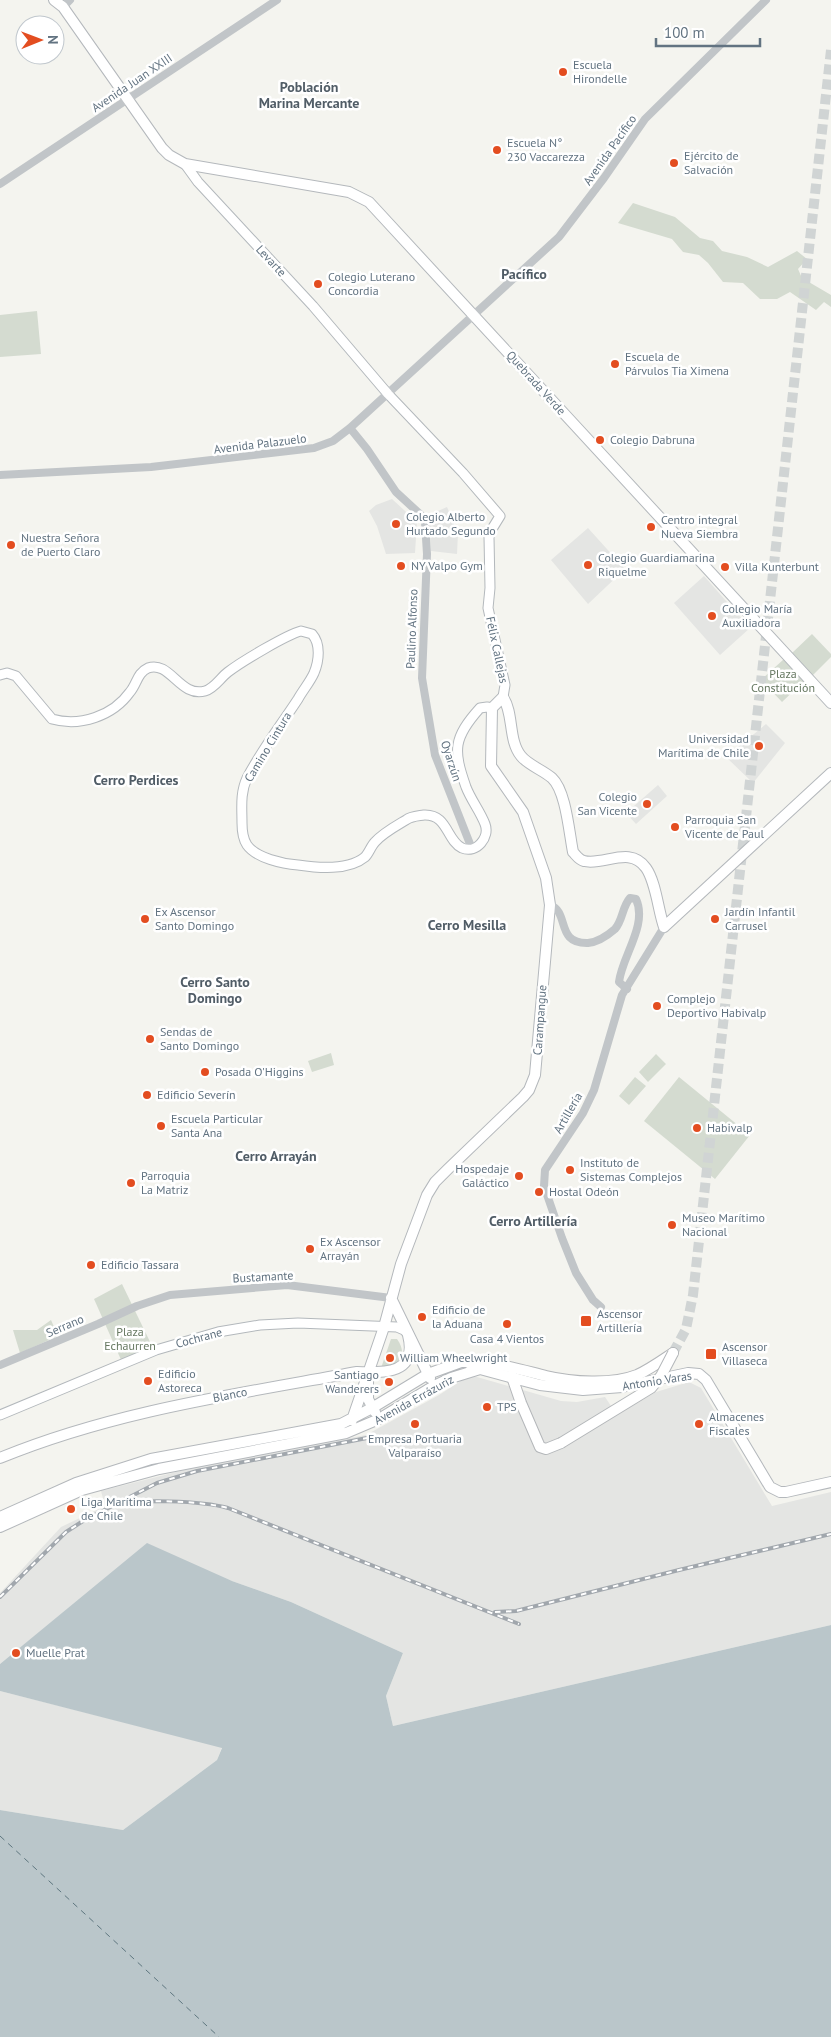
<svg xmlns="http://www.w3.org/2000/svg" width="831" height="2037" viewBox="0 0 831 2037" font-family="'PT Sans',sans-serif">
<rect width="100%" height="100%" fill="#f4f4ef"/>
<path fill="#e4e5e3" d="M392,499l25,23 -2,31 -29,1 -9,-28 -8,-15 7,-6z
M447,507l11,26 -1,21 -26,-3 -2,-36z
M588,528l37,41 -37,35 -37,-44z
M704,576l46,52 -30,27 -46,-52z
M766,724l19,19 -32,40 -27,-26z
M658,785l9,11 -31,28 -10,-11z
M470,1375l91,26 16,1 28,-5 12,18 39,-23 33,-10 12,6 71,118 59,-14v133l-438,101 -7,-30 17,-43 -112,-51 -59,-21 -110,-16 -122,99v-71l61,-66 44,-21 -4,-15 103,-26 162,-30 73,-40z
M0,1691l222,56 -5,13 -94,70 -123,-20z"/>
<path fill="#d4dbd0" d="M633,203l42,14 25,21 13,3 9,10 25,6 21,10 29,-16 10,8 -9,10 4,9 29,17v12l-7,-5 -8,8 -26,-18 -13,7h-17l-17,-16 -20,-1 -15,-19 -9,-8 -16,-3 -11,-13 -54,-16z
M37,311l4,43 -41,3v-42z
M812,634l19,20v3l-19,19 -20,-23z
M784,659l20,22 -22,21 -21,-22z
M331,1053l3,12 -22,7 -4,-11z
M656,1054l10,10 -18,18 -9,-10z
M635,1077l11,9 -17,19 -10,-9z
M679,1077l71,58 -35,44 -71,-58z
M122,1284l31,64 -31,14 -28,-63z
M51,1320l7,16 -38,17 -7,-23h24z
M391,1339h6c12,17 1,27 -16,29z"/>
<path fill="#bac6ca" d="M147,1543l85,38 59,21 112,51 -17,43 7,30 438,-101v412h-831v-227l123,20 94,-70 5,-12 -222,-57v-27z"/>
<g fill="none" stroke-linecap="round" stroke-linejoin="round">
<path stroke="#5e767f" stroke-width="1" stroke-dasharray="6 5" stroke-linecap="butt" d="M0,1836l219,201"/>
<path stroke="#d0d4d4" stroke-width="10" stroke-dasharray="10 5" stroke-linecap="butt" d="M673,1353l13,-24 7,-34 138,-1245"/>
<g stroke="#b3b8bc" stroke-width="11">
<path id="secondary" d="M185,164l13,18 115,124 75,88 75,79 37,43 -8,13 -3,8 1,51 -2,20 17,77 -2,12
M0,675l7,-2 9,3 36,43c28,8 61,-3 78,-27 7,-8 7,-19 18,-24 22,-8 32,30 57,23 10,-3 15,-13 23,-19 13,-10 58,-37 73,-41l11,3c9,10 7,27 2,39 -4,9 -11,17 -16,26 -17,26 -37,52 -51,79 -7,15 -5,30 -5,45 0,7 1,16 5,22 9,13 36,19 51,20 20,3 50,6 67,-8 4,-4 6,-11 10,-15 8,-9 21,-16 31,-22 5,-4 12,-4 18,-5 24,-1 22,25 38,33 15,6 28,-11 23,-24 -5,-13 -14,-24 -19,-37 -13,-37 -13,-49 14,-79l7,-1 5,1
M0,1415l156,-65 62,-18 42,-7 38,-2 99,4 7,3 4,4"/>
</g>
<g stroke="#b4b8bc" stroke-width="12">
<path id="primary" d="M54,0l9,7 99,141 7,7 16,9 164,28 20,10 462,501
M391,1298l39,80
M368,1381v18l7,13
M352,1420l32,-93 17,-63 26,-69 8,-13 13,-13 75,-72 6,-7 6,-15 15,-170 -4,-27 -23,-66 -32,-46 1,-58 11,-11c11,17 5,43 18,59 7,9 22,14 31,22 14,13 17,54 21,74 3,3 6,8 11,9 20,5 46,-16 62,7 10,14 12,42 18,59l167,-154
M0,1458c114,-47 237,-64 357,-86 28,1 61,2 51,-37
M0,1517l76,-34 75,-24 190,-35 31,-16 56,-34 33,-12h6l13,7 60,16 43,5 39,-3 66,-14 11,1 7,6 64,107 10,5h6l45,-10
M0,1527l82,-37 77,-21 187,-36 33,-14 55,-33 17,-8 29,-9"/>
</g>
<g stroke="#b4b7ba" stroke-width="12">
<path id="trunk" d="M467,1362c30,0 51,7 79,14 25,6 66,9 91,-1 13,-6 24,-14 36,-22
M512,1377l9,26 19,44 6,2 15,-6"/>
</g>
<path stroke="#c1c5c8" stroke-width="8" d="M63,7l7,-7
M0,184l277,-184
M350,428l17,21 29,43 25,23 4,7 2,32 -5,124 13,77 37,94
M0,475l151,-8 163,-19 19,-7 17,-13 209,-191 45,-59 41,-59 121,-119
M550,905c20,7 5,39 38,38 10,-1 19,-7 27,-14 8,-9 7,-22 15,-31l6,1c12,26 -14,57 -17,83l8,7
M601,1307l-8,-7 -17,-27 -14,-35 -18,-52 1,-16 38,-57 11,-23 28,-95 42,-68
M0,1365l98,-41 39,-18 33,-11 117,-10 104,13"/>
<use href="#secondary" stroke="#fff" stroke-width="9"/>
<use href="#primary" stroke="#fff" stroke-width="10"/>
<use href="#trunk" stroke="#fff" stroke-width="10"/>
<g stroke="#a1a7ad" stroke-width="4">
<path id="rail" d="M112,1506c24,-8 91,-5 116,2l291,116
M0,1597l66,-65 17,-11 74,-38 40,-12 170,-33
M495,1612l21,-1 163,-41 152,-36"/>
</g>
<use href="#rail" stroke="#fff" stroke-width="2" stroke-dasharray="5.5" stroke-linecap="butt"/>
<g stroke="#b4b7ba" stroke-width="12" stroke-linecap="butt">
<path id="trunk-bridge" d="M561,1443l90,-55 10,-12 12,-23"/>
</g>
<use href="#trunk-bridge" stroke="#fff" stroke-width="10"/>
</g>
<g fill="#e34d20" stroke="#fff" stroke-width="2">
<circle cx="563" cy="72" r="5"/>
<circle cx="497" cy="150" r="5"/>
<circle cx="674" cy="163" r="5"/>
<circle cx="318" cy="284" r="5"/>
<circle cx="615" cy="364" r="5"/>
<circle cx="600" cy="440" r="5"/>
<circle cx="396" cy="524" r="5"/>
<circle cx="651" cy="527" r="5"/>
<circle cx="11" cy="545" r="5"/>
<circle cx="588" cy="565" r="5"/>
<circle cx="401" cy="566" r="5"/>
<circle cx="725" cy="567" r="5"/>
<circle cx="712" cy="616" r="5"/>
<circle cx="759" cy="746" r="5"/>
<circle cx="647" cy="804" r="5"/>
<circle cx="675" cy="827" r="5"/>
<circle cx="145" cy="919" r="5"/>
<circle cx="715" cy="919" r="5"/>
<circle cx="657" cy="1006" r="5"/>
<circle cx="150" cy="1039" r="5"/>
<circle cx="205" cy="1072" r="5"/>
<circle cx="147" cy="1095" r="5"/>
<circle cx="161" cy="1126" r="5"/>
<circle cx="697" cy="1128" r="5"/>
<circle cx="570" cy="1170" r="5"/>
<circle cx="519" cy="1176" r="5"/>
<circle cx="131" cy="1183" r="5"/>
<circle cx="539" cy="1192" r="5"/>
<circle cx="672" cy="1225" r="5"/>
<circle cx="310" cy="1249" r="5"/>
<circle cx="91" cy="1265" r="5"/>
<circle cx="422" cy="1317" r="5"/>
<rect x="580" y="1315" width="12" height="12" rx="2.5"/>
<circle cx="507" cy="1324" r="5"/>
<rect x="705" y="1348" width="12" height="12" rx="2.5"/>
<circle cx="390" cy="1358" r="5"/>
<circle cx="148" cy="1381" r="5"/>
<circle cx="389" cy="1382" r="5"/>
<circle cx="487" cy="1407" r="5"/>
<circle cx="415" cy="1424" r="5"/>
<circle cx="699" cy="1424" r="5"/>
<circle cx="71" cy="1509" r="5"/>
<circle cx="16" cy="1653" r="5"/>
</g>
<g text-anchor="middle" stroke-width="5" stroke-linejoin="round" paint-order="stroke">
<g font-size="12" fill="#627381" stroke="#fff" text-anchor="start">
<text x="573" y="69">Escuela<tspan x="573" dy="14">Hirondelle</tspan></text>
<text x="507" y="147">Escuela N°<tspan x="507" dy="14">230 Vaccarezza</tspan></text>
<text x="684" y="160">Ejército de<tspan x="684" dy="14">Salvación</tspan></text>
<text x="328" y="281">Colegio Luterano<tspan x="328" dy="14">Concordia</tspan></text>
<text x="625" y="361">Escuela de<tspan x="625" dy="14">Párvulos Tia Ximena</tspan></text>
<text x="610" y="444">Colegio Dabruna</text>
<text x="406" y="521">Colegio Alberto<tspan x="406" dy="14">Hurtado Segundo</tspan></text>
<text x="661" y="524">Centro integral<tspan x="661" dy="14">Nueva Siembra</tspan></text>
<text x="21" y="542">Nuestra Señora<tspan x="21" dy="14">de Puerto Claro</tspan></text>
<text x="598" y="562">Colegio Guardiamarina<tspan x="598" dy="14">Riquelme</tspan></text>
<text x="411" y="570">NY Valpo Gym</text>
<text x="735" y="571">Villa Kunterbunt</text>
<text x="722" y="613">Colegio María<tspan x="722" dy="14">Auxiliadora</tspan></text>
<text x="749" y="743" text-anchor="end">Universidad<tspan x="749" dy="14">Marítima de Chile</tspan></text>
<text x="637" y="801" text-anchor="end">Colegio<tspan x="637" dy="14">San Vicente</tspan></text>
<text x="685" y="824">Parroquia San<tspan x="685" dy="14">Vicente de Paul</tspan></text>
<text x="155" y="916">Ex Ascensor<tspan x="155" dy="14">Santo Domingo</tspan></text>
<text x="725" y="916">Jardín Infantil<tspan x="725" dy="14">Carrusel</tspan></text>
<text x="667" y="1003">Complejo<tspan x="667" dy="14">Deportivo Habivalp</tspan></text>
<text x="160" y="1036">Sendas de<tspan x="160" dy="14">Santo Domingo</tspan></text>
<text x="215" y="1076">Posada O'Higgins</text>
<text x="157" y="1099">Edificio Severín</text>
<text x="171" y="1123">Escuela Particular<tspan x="171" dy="14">Santa Ana</tspan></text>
<text x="707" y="1132">Habivalp</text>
<text x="580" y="1167">Instituto de<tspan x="580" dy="14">Sistemas Complejos</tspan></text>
<text x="509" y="1173" text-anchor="end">Hospedaje<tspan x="509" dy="14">Galáctico</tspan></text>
<text x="141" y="1180">Parroquia<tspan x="141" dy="14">La Matriz</tspan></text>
<text x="549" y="1196">Hostal Odeón</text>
<text x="682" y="1222">Museo Marítimo<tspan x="682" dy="14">Nacional</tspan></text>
<text x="320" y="1246">Ex Ascensor<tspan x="320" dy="14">Arrayán</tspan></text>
<text x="101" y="1269">Edificio Tassara</text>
<text x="432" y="1314">Edificio de<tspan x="432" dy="14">la Aduana</tspan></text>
<text x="597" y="1318">Ascensor<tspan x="597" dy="14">Artillería</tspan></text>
<text x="507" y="1343" text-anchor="middle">Casa 4 Vientos</text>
<text x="722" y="1351">Ascensor<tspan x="722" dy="14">Villaseca</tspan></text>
<text x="400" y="1362">William Wheelwright</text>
<text x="158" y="1378">Edificio<tspan x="158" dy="14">Astoreca</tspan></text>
<text x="379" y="1379" text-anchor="end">Santiago<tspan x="379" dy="14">Wanderers</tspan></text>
<text x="497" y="1411">TPS</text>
<text x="709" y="1421">Almacenes<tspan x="709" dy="14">Fiscales</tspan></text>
<text x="415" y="1443" text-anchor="middle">Empresa Portuaria<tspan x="415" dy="14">Valparaíso</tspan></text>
<text x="81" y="1506">Liga Marítima<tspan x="81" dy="14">de Chile</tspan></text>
<text x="26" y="1657">Muelle Prat</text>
</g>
<g font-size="12" fill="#627381" stroke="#fff">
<text transform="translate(132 83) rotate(-34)" y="4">Avenida Juan XXIII</text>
<text transform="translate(610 150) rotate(-55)" y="4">Avenida Pacífico</text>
<text transform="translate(271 261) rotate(47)" y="4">Levarte</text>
<text transform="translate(536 383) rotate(48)" y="4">Quebrada Verde</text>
<text transform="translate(260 444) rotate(-7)" y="4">Avenida Palazuelo</text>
<text transform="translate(412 629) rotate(-88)" y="4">Paulino Alfonso</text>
<text transform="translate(497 650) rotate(78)" y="4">Félix Callejas</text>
<text transform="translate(268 747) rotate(-59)" y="4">Camino Cintura</text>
<text transform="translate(451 761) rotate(72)" y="4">Oyarzún</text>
<text transform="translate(540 1020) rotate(-86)" y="4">Carampangue</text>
<text transform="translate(568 1113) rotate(-60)" y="4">Artillería</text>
<text transform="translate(263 1277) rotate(-3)" y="4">Bustamante</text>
<text transform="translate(65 1326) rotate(-23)" y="4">Serrano</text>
<text transform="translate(199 1338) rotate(-15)" y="4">Cochrane</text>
<text transform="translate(657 1381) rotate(-9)" y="4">Antonio Varas</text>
<text transform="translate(230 1395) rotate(-11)" y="4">Blanco</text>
<text transform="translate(414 1400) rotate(-29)" y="4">Avenida Errázuriz</text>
</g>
<g font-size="12" fill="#667861" stroke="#fff">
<text x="783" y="678">Plaza<tspan x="783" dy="14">Constitución</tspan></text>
<text x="130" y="1336">Plaza<tspan x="130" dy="14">Echaurren</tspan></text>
</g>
<g font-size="14" font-weight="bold" fill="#505c66" stroke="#fff">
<text x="309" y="92">Población<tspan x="309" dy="16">Marina Mercante</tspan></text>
<text x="524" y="279">Pacífico</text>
<text x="136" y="785">Cerro Perdices</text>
<text x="467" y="930">Cerro Mesilla</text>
<text x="215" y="987">Cerro Santo<tspan x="215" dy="16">Domingo</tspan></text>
<text x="276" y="1161">Cerro Arrayán</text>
<text x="533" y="1226">Cerro Artillería</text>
</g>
</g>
<g transform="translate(40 40) rotate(89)"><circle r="24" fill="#ffffff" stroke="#c0c7cd"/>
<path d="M0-4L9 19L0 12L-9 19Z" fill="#e34d20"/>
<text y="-8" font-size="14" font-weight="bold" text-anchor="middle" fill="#627381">N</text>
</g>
<path d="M656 38v8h104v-8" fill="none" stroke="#627381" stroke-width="2.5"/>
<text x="664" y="38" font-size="15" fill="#627381" stroke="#ffffff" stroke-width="4" paint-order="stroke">100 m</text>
</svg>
